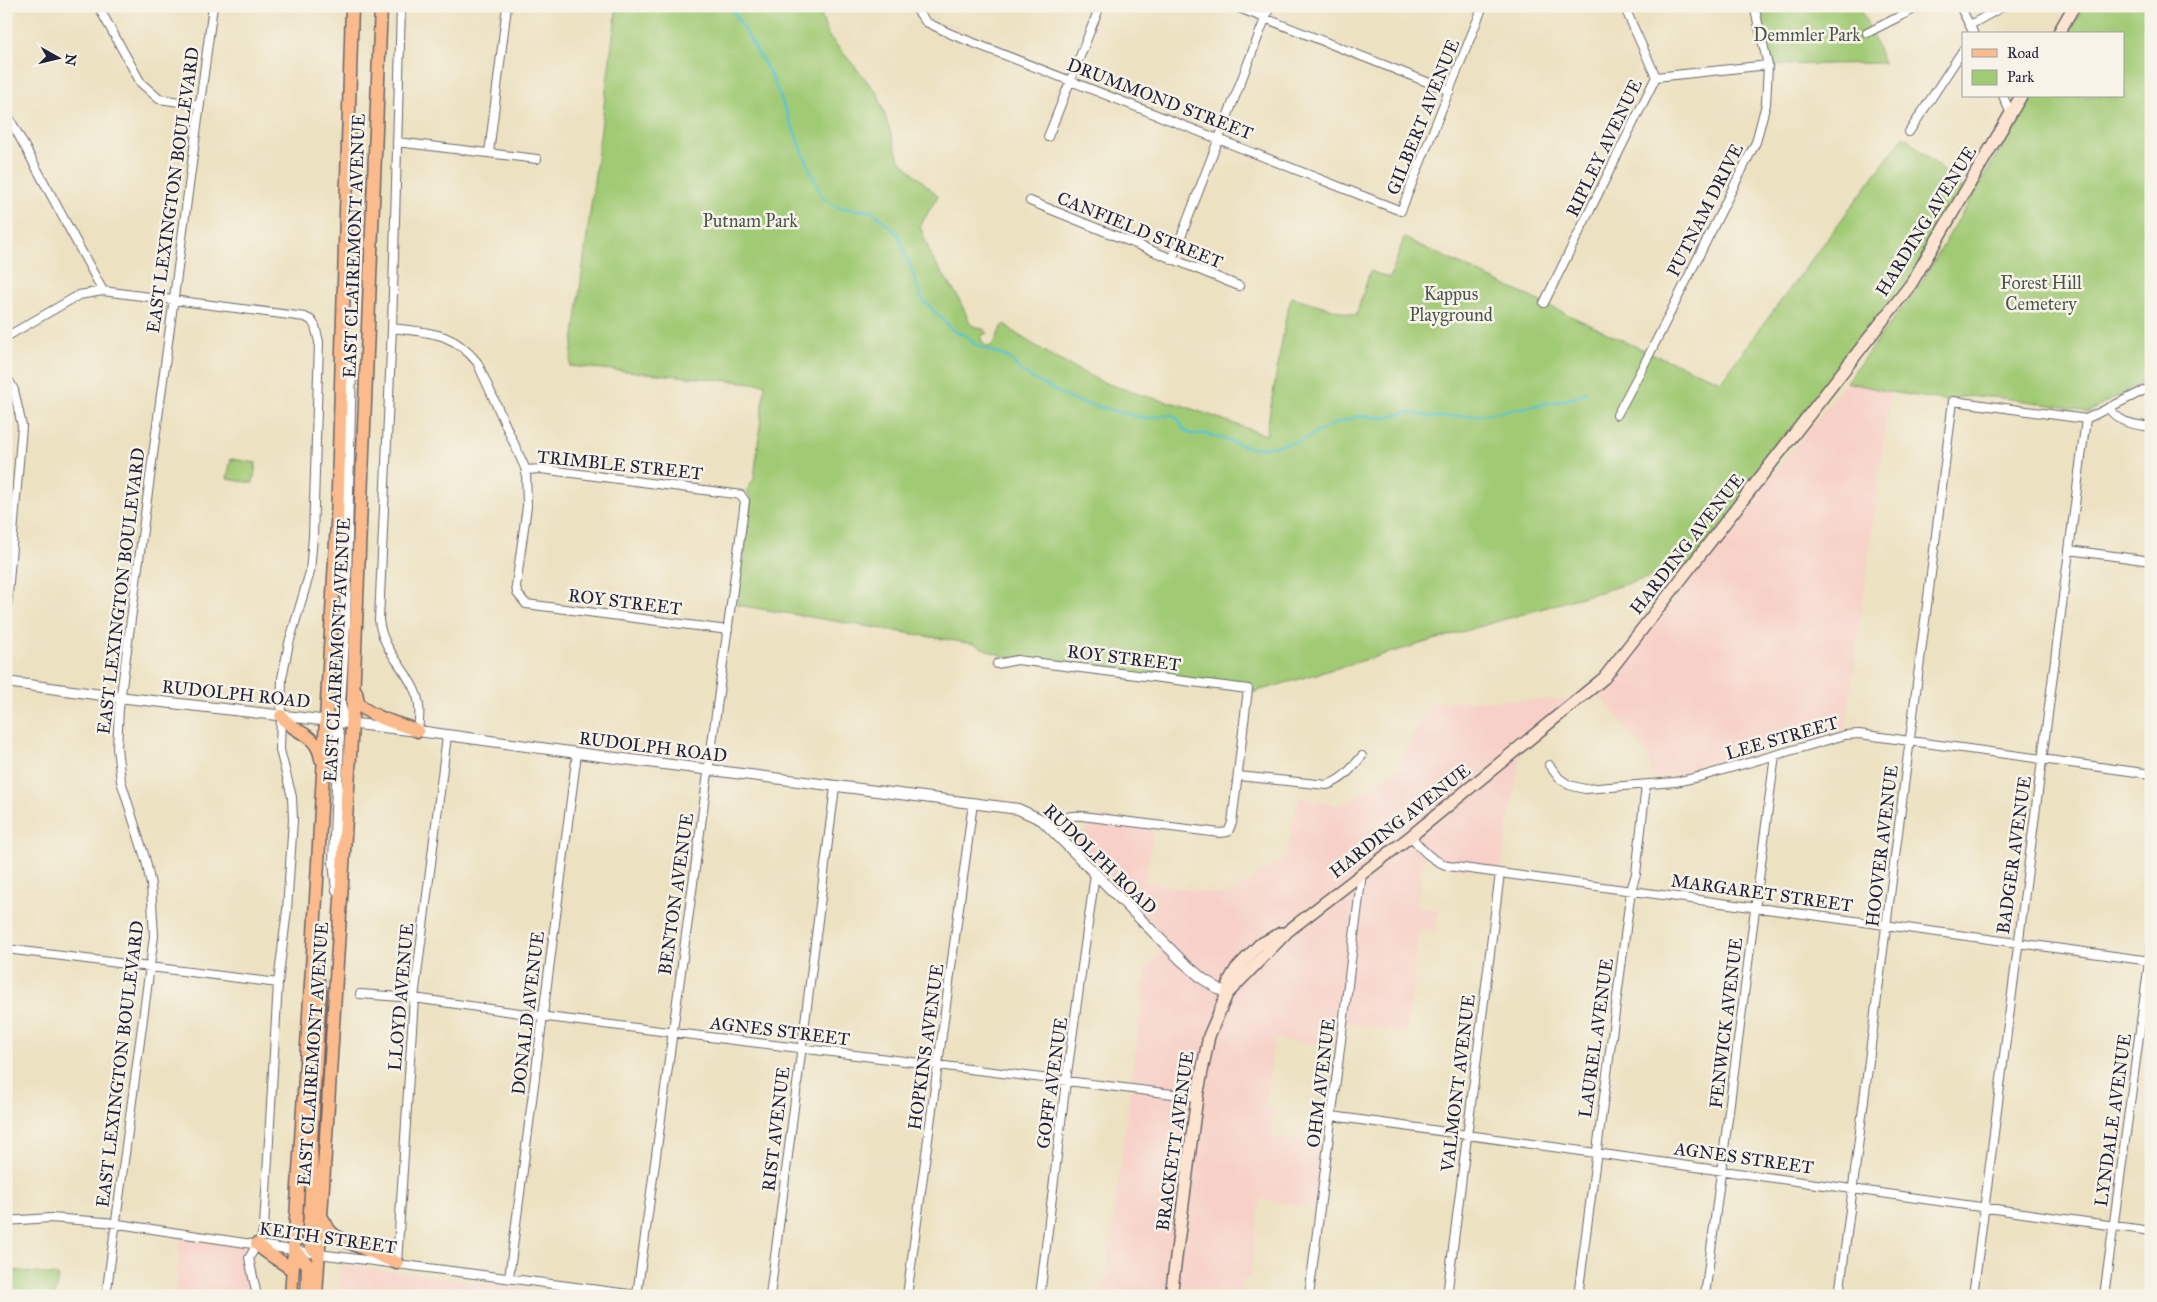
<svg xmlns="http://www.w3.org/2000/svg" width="2157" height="1302" viewBox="0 0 2157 1302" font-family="'IM FELL Great Primer',serif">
<rect width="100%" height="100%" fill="#f7f3e8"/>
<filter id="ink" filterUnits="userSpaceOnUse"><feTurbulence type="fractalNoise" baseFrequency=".02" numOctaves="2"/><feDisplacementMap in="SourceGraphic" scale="10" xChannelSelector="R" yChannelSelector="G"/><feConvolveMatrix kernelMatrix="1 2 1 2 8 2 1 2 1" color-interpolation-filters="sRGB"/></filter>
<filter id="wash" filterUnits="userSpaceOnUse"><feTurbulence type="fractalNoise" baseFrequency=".0096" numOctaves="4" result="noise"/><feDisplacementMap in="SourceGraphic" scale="20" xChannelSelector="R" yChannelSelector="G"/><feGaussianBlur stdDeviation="1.12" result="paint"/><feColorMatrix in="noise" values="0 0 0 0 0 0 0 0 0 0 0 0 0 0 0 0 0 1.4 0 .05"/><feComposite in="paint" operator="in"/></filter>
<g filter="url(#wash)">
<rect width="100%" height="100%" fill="#ece1c0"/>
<path fill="#f7d1c8" d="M1846,382l44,10 -44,337 -15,-1 -56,16 -16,9h-9l-42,12 -17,8 -41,5 -1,-22 -52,-64 27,-28z
M1579,699l-57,47 -22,127 -52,-7 -24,-13 -7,53 21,3 -2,21 -17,-2 -12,104 -63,-10 -3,25 -67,-8 -9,68 10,2 -4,27 58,9 -8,63 -61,-9 -10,79h-7l-2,18h-138l43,-327 15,-16 -14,-26 -76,-78 11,-15 18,-17 54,8 -9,57 81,13 59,-37 14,-61 40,9 55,-34 37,-70z
M181,1234l76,10 -7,10 7,42h-83z
M343,1265l60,8 178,23h-243l2,-30z"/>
<path fill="#a1ca75" stroke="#627658" d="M617,6h201l10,29 50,59 21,65 39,37 -18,30 12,32 25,37 14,30 14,5 2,3 -6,3c0,6 3,9 8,11 10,-6 8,-18 16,-23l13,11 41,25 41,21 41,14 40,10 85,30 21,-124 5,-14 64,19 14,-45 20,7 14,-40 246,115 71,28 183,-245 62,55 -55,93 -219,281 -441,128v-3l-234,-30 -26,-8 -17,-8 -237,-39 14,-106 -4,-9 7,-11 11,-95 -195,-18z
M1754,6h106l24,57 -116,2z
M2084,6h67v372l-64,35 -11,-4c-24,-3 -110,-21 -126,-8l-60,-9 -44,-10 76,-101 110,-185h91v-62h-55z
M231,459l25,4 -3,20 -26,-4z
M6,1269l52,7 -3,20h-49z"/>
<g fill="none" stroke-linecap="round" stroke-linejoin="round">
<path stroke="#57c4ce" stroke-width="2.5" d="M730,6l41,69 51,123 15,9 36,5 25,22 24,65 32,32 11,4 11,10 33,13 14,15 49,27 71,18 29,-3 6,4 6,11 7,4h16l44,14h12l38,-7 32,-17 27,-8 26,2 20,-6 26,5 49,-2 79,-14 20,-5 7,-5"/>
</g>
</g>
<g filter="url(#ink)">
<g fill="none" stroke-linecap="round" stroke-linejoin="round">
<g stroke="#69656a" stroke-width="10">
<path id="minor" d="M98,6l43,77 18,16 41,6
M401,6l-9,322 -13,292c4,33 29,49 38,76 4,12 2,23 1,35
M914,6l12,16 25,12 450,177 82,-205
M1234,6l216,85
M1960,6l14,28
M6,7l2,-1
M1970,25l34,-19
M1867,33l53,-27
M1656,77l112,-12
M2003,96l8,18
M6,112l97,179
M1909,132l54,-82
M1048,137l52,-131
M397,142l140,17
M489,153l18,-147
M1030,201l209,85
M1172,260l98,-254
M1544,303l112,-226 -32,-71
M392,328c39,5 59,3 85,34l49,108 15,-1 194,25 6,1 4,6 -108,794
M6,337l73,-42 24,-4 202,26 6,3 4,6 4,16 -6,195 -3,35 -21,71 -7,35 -2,72 12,47 1,23 -6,90 -9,73 -14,244 -3,11 -12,20 8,38
M6,375l8,15 8,36 -16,192
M2108,408c14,16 23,16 43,19
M1617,415l33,-62 106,-211 10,-38 2,-39 -14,-59
M2086,419l65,-32
M526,470l1,36 -11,80 1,7 9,11 202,26
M2069,550l82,11
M997,664l20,-4 231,29 -16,134 -4,9 -8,1 -138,-17c-14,-1 -22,2 -32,12
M1549,765l10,13 10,7 16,4 90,-7 24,-5 146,-42 14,-1 292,40
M1238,776l89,9c16,-5 24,-16 35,-29
M1411,836c11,14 20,24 37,30l703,95
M6,949l272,34
M360,994l54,4 141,20 642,79
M1332,1116l819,115
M6,1221l44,-3 55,4 214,32 326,42
M397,1263l17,-265 33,-262
M509,1278l68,-525
M106,1296l48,-360 -3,-51 -5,-24 -25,-80 -4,-33 2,-39 94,-703
M770,1296l65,-509
M907,1296l66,-493
M1040,1296l26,-215 29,-207
M1309,1296l53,-423
M1447,1296l53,-423
M1578,1296l53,-406 5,-16 10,-89
M1705,1296l70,-541
M1839,1296l114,-895 133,18
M1973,1296l113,-877
M2104,1296l47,-348"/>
</g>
<g stroke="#69656a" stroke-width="12">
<path id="tertiary" d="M345,335l6,30 -6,258 -5,81 3,11 9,9
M6,682l103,14 309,35 159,22 441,56 24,11 140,141 21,18 24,15
M326,721l11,9 2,5 -5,127 3,28"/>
</g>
<g stroke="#69656a" stroke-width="14">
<path id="secondary" d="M2058,34l16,-28
M1227,994l61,-63 123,-95 193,-158 307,-394 110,-188
M1171,1296l26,-199 12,-61 18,-42 3,-15 6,-10 23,-24 22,-12"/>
</g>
<g stroke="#69656a" stroke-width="15">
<path id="primary" d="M356,692c1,4 1,9 3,12 11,13 44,21 59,27
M281,716c14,19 36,16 40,43
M316,971l4,20 -9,152 1,33 -3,54v11l3,7 7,6
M321,1216l8,14 6,6 62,27
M257,1244c10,11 24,16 35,26
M294,1250l14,15 -1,31
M291,1296l22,-344 24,-429 15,-517
M316,1296l36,-572 29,-718"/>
</g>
<use href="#minor" stroke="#fff" stroke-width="8"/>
<use href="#tertiary" stroke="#fff" stroke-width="10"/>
<use href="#secondary" stroke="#fde4d1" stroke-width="11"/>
<use href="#primary" stroke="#fbbb8c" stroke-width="12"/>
</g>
</g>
<g text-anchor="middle" stroke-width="5" stroke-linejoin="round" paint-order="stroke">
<g font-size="18" fill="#48544c" stroke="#f7f3e8">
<text x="1807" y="41">Demmler Park</text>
<text x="750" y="227">Putnam Park</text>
<text x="2041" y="289">Forest Hill<tspan x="2041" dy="21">Cemetery</tspan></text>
<text x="1451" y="300">Kappus<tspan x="1451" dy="21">Playground</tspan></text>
</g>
<g font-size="18" fill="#22223b" stroke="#f7f3e8">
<text transform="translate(1160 99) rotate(21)" y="6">DRUMMOND STREET</text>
<text transform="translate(1423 117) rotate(-68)" y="6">GILBERT AVENUE</text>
<text transform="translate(1604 148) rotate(-64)" y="6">RIPLEY AVENUE</text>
<text transform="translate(173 190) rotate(-82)" y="6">EAST LEXINGTON BOULEVARD</text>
<text transform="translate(1705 210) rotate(-63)" y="6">PUTNAM DRIVE</text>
<text transform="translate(1926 221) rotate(-58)" y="6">HARDING AVENUE</text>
<text transform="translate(1140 230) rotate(22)" y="6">CANFIELD STREET</text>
<text transform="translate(354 246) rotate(-88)" y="6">EAST CLAIREMONT AVENUE</text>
<text transform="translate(620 465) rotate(6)" y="6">TRIMBLE STREET</text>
<text transform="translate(1687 544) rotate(-52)" y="6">HARDING AVENUE</text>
<text transform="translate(121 591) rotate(-83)" y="6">EAST LEXINGTON BOULEVARD</text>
<text transform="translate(625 602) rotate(7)" y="6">ROY STREET</text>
<text transform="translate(337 650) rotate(-87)" y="6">EAST CLAIREMONT AVENUE</text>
<text transform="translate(1124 658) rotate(7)" y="6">ROY STREET</text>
<text transform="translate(236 694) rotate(6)" y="6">RUDOLPH ROAD</text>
<text transform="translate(1782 738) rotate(-16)" y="6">LEE STREET</text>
<text transform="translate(653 747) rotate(7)" y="6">RUDOLPH ROAD</text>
<text transform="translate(1400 821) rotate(-38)" y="6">HARDING AVENUE</text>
<text transform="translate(1882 846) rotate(-83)" y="6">HOOVER AVENUE</text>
<text transform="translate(2014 855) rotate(-82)" y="6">BADGER AVENUE</text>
<text transform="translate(1100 859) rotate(44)" y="6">RUDOLPH ROAD</text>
<text transform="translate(1762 893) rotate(8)" y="6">MARGARET STREET</text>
<text transform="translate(676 894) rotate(-82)" y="6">BENTON AVENUE</text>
<text transform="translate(401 997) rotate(-85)" y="6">LLOYD AVENUE</text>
<text transform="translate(528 1013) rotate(-83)" y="6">DONALD AVENUE</text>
<text transform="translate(1726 1023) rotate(-83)" y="6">FENWICK AVENUE</text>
<text transform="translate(780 1031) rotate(7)" y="6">AGNES STREET</text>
<text transform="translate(1596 1038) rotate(-82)" y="6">LAUREL AVENUE</text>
<text transform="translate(926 1047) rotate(-82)" y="6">HOPKINS AVENUE</text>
<text transform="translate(313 1054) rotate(-86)" y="6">EAST CLAIREMONT AVENUE</text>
<text transform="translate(120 1064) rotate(-83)" y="6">EAST LEXINGTON BOULEVARD</text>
<text transform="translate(1052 1083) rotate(-82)" y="6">GOFF AVENUE</text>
<text transform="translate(1321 1083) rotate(-83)" y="6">OHM AVENUE</text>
<text transform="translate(1458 1083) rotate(-83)" y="6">VALMONT AVENUE</text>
<text transform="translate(2113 1120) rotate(-82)" y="6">LYNDALE AVENUE</text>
<text transform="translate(776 1129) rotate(-83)" y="6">RIST AVENUE</text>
<text transform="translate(1175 1141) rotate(-82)" y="6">BRACKETT AVENUE</text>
<text transform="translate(1744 1158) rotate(8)" y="6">AGNES STREET</text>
<text transform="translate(328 1238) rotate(8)" y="6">KEITH STREET</text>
</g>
</g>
<rect width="2157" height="1302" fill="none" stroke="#f7f3e8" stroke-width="25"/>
<rect x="1962" y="32" width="162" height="65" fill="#f7f3e8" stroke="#a29fa3"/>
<rect x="1972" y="49" width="25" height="8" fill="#fbbb8c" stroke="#a29fa3"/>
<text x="2007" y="58" font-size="15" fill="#22223b">Road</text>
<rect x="1972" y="70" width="25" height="15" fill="#a1ca75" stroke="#a29fa3"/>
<text x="2007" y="82" font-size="15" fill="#22223b">Park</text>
<g transform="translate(58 58) rotate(98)" stroke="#f7f3e8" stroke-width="4" paint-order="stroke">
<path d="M0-4L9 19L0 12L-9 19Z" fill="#22223b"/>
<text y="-8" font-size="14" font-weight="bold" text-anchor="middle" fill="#22223b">N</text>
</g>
</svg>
